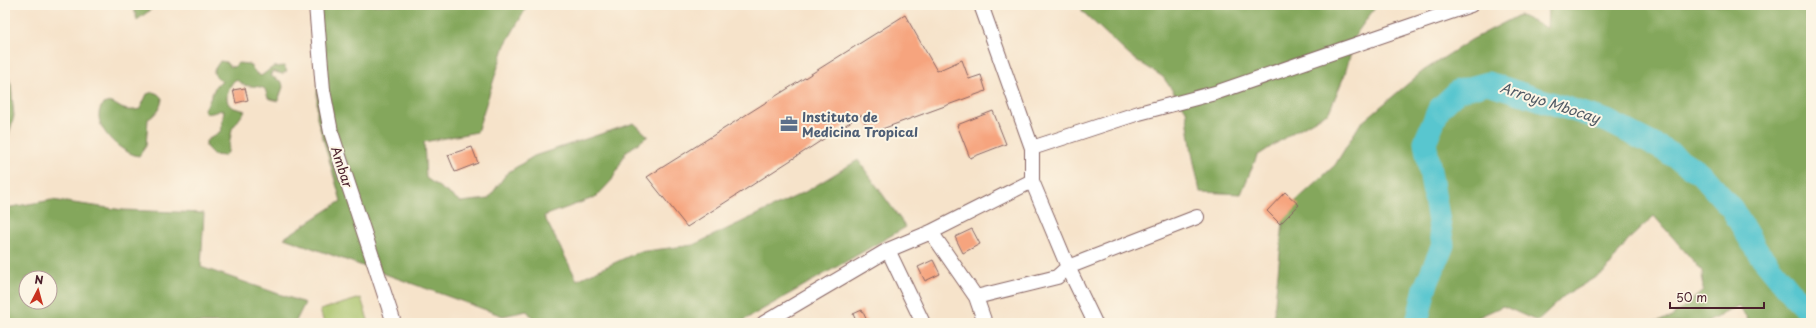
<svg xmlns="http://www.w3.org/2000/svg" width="1816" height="328" viewBox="0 0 1816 328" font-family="'Playpen Sans',sans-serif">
<rect width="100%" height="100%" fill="#fcf5e5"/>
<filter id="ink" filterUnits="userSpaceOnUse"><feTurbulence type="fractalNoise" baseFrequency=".025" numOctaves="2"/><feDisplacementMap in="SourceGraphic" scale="8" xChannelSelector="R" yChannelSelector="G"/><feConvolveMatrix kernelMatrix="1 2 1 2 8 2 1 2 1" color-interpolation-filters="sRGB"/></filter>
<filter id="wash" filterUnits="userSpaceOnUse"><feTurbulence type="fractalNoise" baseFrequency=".012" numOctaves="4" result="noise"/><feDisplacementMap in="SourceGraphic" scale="16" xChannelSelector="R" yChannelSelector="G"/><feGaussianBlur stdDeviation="0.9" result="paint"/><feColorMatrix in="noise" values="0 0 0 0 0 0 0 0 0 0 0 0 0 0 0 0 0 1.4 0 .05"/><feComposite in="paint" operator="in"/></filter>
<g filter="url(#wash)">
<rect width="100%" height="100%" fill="#f6e3ca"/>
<path fill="#a6c167" stroke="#787049" d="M361,298l8,25h-45l-4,-13z"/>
<path fill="#84a75c" stroke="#676344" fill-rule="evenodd" d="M133,5h24l-20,15z
M318,5h210l-23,40 -28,87 -53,10 2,36 35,24 27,-3 19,-26 27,-17 100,-33 14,13 -22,16 -14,28 -16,17 -52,19 33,64 61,-28 55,-7 112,-53 53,-32 48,67 -167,96h-202l-10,-12 -24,5 -219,-78 57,-37 -24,-83z
M1082,5h295l-21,29 -11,40 -16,38 -37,21 -35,23 -16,38 -41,-2 -8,-39 -6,-43 -23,-33 -33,-21 -48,-45z
M1548,5h263v318h-60l-13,-17 -32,17h-59l23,-5 33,-27 -1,-20 -48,-55 -27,25 -21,30 -42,25 -27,25 -34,-15 -38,17h-192l11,-111 51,-47 25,-41 63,-53 48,-31 48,-25 28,13z
M220,61l6,1 3,4 5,1 4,-4 11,1 7,9 5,3 12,-9 11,-1 3,5 -5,3 -10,-3 -1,5 11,6 1,5 -5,14 -10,-3 -3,-9c-7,-4 -14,-2 -21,-4 -3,-2 -4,-4 -9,-5 -6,5 -13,21 -3,27 4,2 9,2 13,4l-13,18 -4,23 -4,4 -10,-1 -8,-8v-6l15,-10 3,-21c-7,0 -11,5 -19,3l-1,-5 4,-4 8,-19 6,-3 -8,-8v-4z
M5,67l6,18 3,31 -9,33z
M153,92l5,2 4,4c0,8 -7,18 -14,21l-2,27 -7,10c-16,-2 -42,-25 -40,-42 0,-4 2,-8 5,-10 8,-5 13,3 20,5 5,2 11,1 16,0l7,-15z
M52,200l71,10 81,3 -3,54 104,36 -10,20h-290v-115zM26,278h24v24h-24z"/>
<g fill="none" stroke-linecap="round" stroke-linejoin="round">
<path stroke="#59c6cf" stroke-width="23" d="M1417,323l8,-35 18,-43 -18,-103 14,-33 19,-18 30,-8 119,38 59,30 34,22 32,36 25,42 37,45 17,17"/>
</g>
<g id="blocks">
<path fill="#f6a47e" d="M905,15l32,56 25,-11 7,19 12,-4 5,16 -115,42 -10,-18 -174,112 -40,-50z
M245,88l3,12 -12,3 -3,-13z
M993,111l13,33 -36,14 -13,-33z
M472,147l6,16 -23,9 -7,-17z
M1285,192l14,13 -19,19 -13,-13z
M972,229l8,15 -17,9 -8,-16z
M933,260l7,14 -15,7 -7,-14z
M862,310l6,13h-11l-4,-9z"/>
</g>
</g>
<g filter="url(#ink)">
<use href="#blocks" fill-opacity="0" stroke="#866463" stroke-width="1"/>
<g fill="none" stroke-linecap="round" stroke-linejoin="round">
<g stroke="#866463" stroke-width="16">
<path id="minor" d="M316,5l7,85 8,42 63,191
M1032,148l107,-35 76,-20 256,-88
M1032,181l36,86 27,56
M931,232l45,65 9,26
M888,250l35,73
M976,297l81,-20 11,-10 129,-50
M764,323l124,-73 43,-18 101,-51v-33l-51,-143"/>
</g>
<use href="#minor" stroke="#fff" stroke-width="14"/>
</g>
</g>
<defs>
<g id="office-bare" transform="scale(1.38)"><path d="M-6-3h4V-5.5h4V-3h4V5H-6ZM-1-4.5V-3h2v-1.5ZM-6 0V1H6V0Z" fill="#5c6f8a" stroke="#fcf5e5" stroke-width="2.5" paint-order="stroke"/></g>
</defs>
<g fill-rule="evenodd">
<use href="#office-bare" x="789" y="124"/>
</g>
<g text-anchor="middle" stroke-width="4" stroke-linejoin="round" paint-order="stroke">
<g font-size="13" font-weight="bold" fill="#4e5e75" stroke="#fcf5e5" text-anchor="start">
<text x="802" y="122">Instituto de<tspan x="802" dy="15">Medicina Tropical</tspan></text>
</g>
<g font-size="13" fill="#4a1f2b" stroke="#fcf5e5">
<text transform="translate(342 167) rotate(72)" y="5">Ambar</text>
</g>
<g font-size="14" font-style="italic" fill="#4f5964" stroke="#fcf5e5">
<text transform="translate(1550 103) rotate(18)" y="5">Arroyo Mbocay</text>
</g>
</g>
<rect width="1816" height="328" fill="none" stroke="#fcf5e5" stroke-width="20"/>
<g transform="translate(38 290) rotate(6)"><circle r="19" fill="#fcf5e5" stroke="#b59f9b"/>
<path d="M0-3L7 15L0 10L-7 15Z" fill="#c8321e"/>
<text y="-6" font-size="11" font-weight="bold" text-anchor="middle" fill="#4a1f2b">N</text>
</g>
<path d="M1670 302v6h94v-6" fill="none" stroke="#4a1f2b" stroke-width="2"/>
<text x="1676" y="302" font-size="12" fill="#4a1f2b" stroke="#fcf5e5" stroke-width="3" paint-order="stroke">50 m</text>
</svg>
